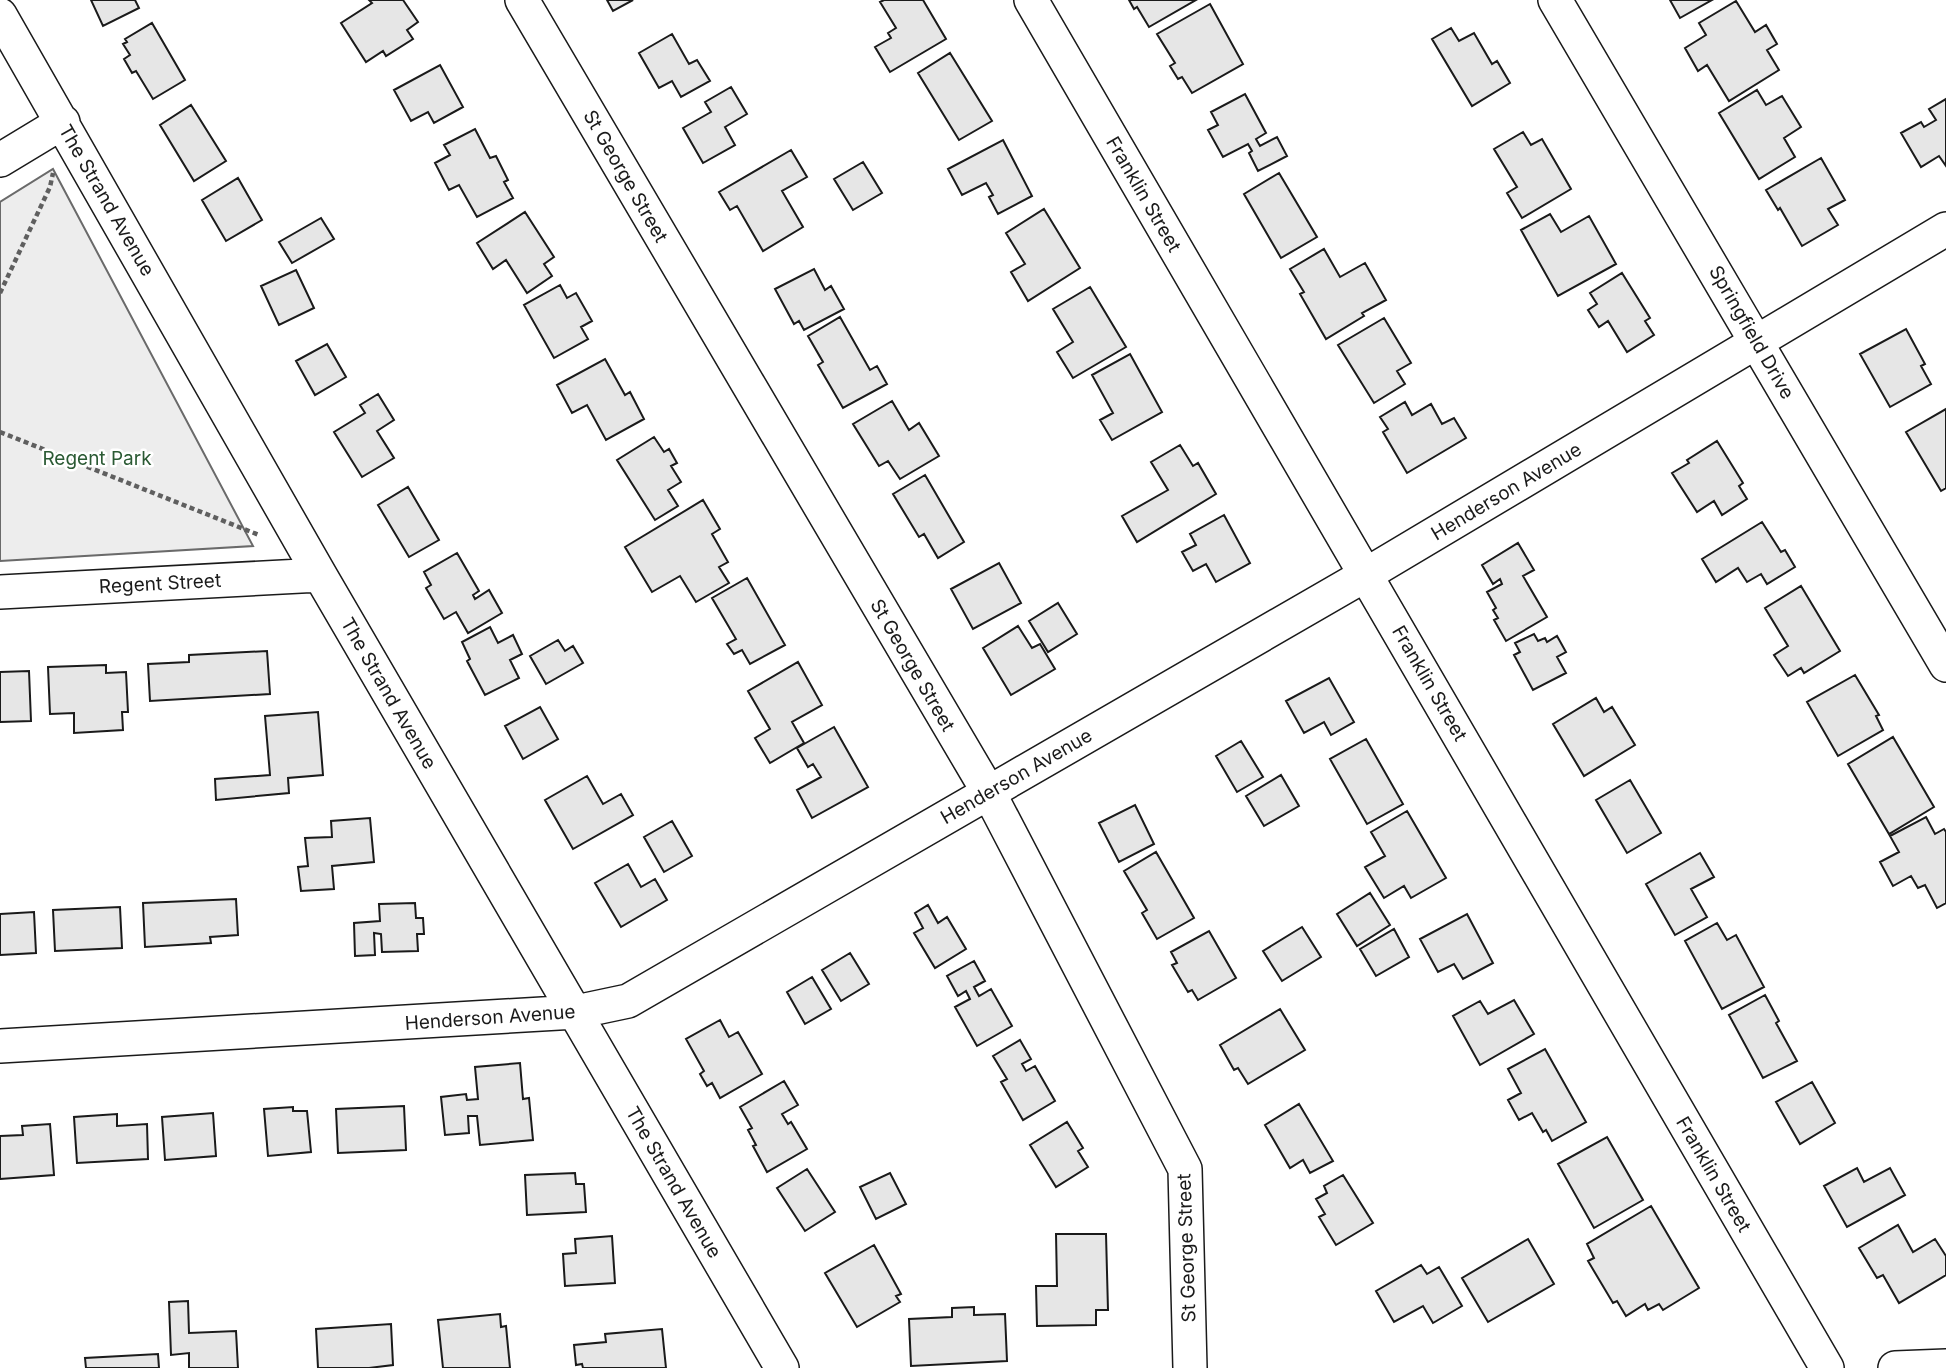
<svg xmlns="http://www.w3.org/2000/svg" width="1946" height="1368" viewBox="0 0 1946 1368" font-family="Inter,sans-serif">
<rect width="100%" height="100%" fill="#fff"/>
<path fill="#ededed" stroke="#6a6a6a" stroke-width="2" d="M53,169l200,377 -253,15v-359z"/>
<path fill="#e6e6e6" stroke="#1a1a1a" stroke-width="2" d="M91,0h44l4,8 -36,18z
M369,0h34l15,22 -11,8 6,9 -27,17 -3,-5 -17,11 -25,-39 31,-20z
M607,0h26l-20,11z
M884,0h39l23,39 -56,33 -15,-25 16,-9 -3,-5 8,-5 -16,-26z
M1129,0h67l-47,27 -12,-20 -3,2z
M1670,0h42l-32,18z
M1736,1l19,31 11,-7 11,19 -10,6 12,20 -50,31 -22,-36 -9,6 -13,-23 21,-13 -7,-12z
M1210,4l33,60 -51,29 -10,-16 -4,2 -8,-13 5,-3 -18,-29z
M152,23l33,57 -32,19 -17,-28 -4,2 -8,-14 6,-4 -7,-11 4,-2 -2,-3z
M1451,28l8,13 15,-8 18,31 5,-3 13,22 -38,23 -40,-67z
M672,34l17,30 8,-4 13,21 -29,16 -9,-16 -13,7 -20,-35z
M950,53l42,68 -33,19 -41,-67z
M440,65l23,42 -29,16 -6,-11 -17,9 -17,-31z
M731,87l16,27 -22,13 10,18 -32,18 -20,-35 28,-16 -6,-10z
M1757,90l9,15 16,-9 19,31 -17,11 11,19 -36,22 -40,-66z
M1245,94l21,39 -10,6 4,7 17,-9 10,19 -29,15 -9,-18 3,-2 -4,-7 -25,13 -15,-27 10,-5 -7,-13z
M1946,99v67l-7,-10 -18,11 -20,-34 20,-11 3,5 12,-7 -7,-11z
M191,105l35,56 -32,20 -34,-56z
M475,129l15,29 6,-2 12,24 -4,2 9,16 -36,19 -18,-32 -10,5 -14,-27 15,-8 -6,-10z
M1523,132l8,13 11,-6 29,50 -49,29 -15,-25 10,-6 -23,-38z
M1003,140l29,56 -34,18 -9,-17 4,-2 -7,-12 -24,12 -14,-26z
M791,150l16,27 -25,14 21,36 -40,24 -26,-45 -7,4 -11,-18z
M1821,158l24,42 -17,9 10,16 -36,21 -22,-38 -2,2 -12,-20z
M863,162l19,31 -29,17 -19,-31z
M1279,173l38,64 -36,21 -37,-64z
M238,178l24,42 -36,21 -24,-41z
M1044,209l36,59 -52,33 -17,-29 14,-8 -19,-31z
M525,212l29,45 -10,7 8,12 -25,17 -21,-33 -13,9 -16,-26z
M1550,214l11,18 28,-16 27,48 -58,32 -37,-66z
M321,218l13,21 -42,24 -13,-21z
M1324,249l16,28 25,-14 21,37 -24,13 2,3 -38,23 -26,-45 4,-2 -14,-23z
M814,269l11,21 6,-4 13,23 -40,21 -5,-9 -5,3 -19,-35z
M296,270l18,38 -35,17 -18,-39z
M1622,273l28,45 -5,3 9,14 -27,17 -19,-31 -9,6 -11,-17 9,-6 -7,-11z
M560,285l7,13 9,-5 16,28 -11,6 7,12 -34,19 -30,-53z
M1090,287l36,60 -53,31 -16,-26 16,-10 -20,-33z
M840,317l30,53 7,-4 10,18 -44,24 -25,-43 5,-3 -15,-26z
M1384,318l27,45 -14,8 8,13 -31,19 -36,-58z
M1906,329l19,35 -4,2 10,18 -41,23 -30,-53z
M327,344l19,33 -31,18 -19,-34z
M1130,354l32,58 -50,28 -12,-20 13,-7 -21,-38z
M605,359l20,36 5,-3 14,27 -38,21 -19,-35 -15,8 -15,-28z
M378,394l16,26 -17,11 17,27 -32,19 -28,-45 31,-19 -5,-8z
M892,401l17,29 10,-7 20,33 -39,23 -12,-18 -9,5 -26,-42z
M1405,402l7,13 19,-11 11,20 12,-6 12,20 -59,35 -24,-41 5,-3 -8,-12z
M1946,409v79l-5,3 -35,-59z
M654,437l10,15 5,-3 8,14 -6,3 10,16 -13,8 10,16 -23,14 -38,-60z
M1717,441l26,42 -4,3 8,13 -25,16 -8,-14 -17,11 -25,-39 17,-10 -2,-3z
M1180,445l13,21 5,-3 18,31 -79,48 -15,-26 46,-26 -17,-28z
M925,475l39,67 -26,16 -14,-24 -5,3 -26,-43z
M408,487l31,53 -30,17 -31,-52z
M703,500l17,29 -8,5 16,28 -9,5 10,16 -33,19 -16,-26 -28,16 -27,-45z
M1224,515l26,48 -34,19 -10,-18 -13,7 -11,-19 14,-7 -6,-11z
M1762,522l19,30 4,-2 10,17 -28,17 -6,-10 -14,8 -9,-14 -22,14 -14,-23z
M1518,543l16,27 -11,6 24,41 -41,24 -12,-21 4,-2 -5,-8 3,-2 -9,-16 15,-8 -2,-5 -7,5 -11,-19z
M457,553l22,38 -6,4 2,4 14,-9 13,23 -34,20 -12,-21 -12,7 -18,-31 5,-3 -7,-13z
M999,563l22,40 -48,26 -22,-40z
M747,578l38,67 -35,19 -8,-14 -8,4 -7,-10 9,-5 -24,-41z
M1801,586l39,65 -36,22 -3,-5 -13,8 -14,-21 14,-9 -23,-38z
M1058,603l19,31 -29,18 -19,-31z
M1018,626l14,22 8,-4 15,25 -44,26 -28,-47z
M490,627l8,16 15,-8 9,19 -12,6 9,18 -34,17 -18,-34 3,-2 -8,-17z
M1534,634l4,7 7,-3 2,4 10,-6 9,16 -9,5 9,16 -33,17 -19,-35 6,-3 -5,-9z
M558,640l7,11 8,-5 10,17 -37,21 -16,-28z
M267,651l3,43 -120,7 -2,-37 41,-2v-7z
M798,662l24,43 -30,17 12,21 -34,20 -15,-25 15,-9 -22,-38z
M106,665v8l20,-1 2,40h-6l1,18 -49,3v-20l-24,1 -2,-47z
M29,671l2,50 -31,1v-50z
M1855,675l24,40 -3,1 7,14 -45,26 -31,-54z
M1329,678l25,44 -23,13 -7,-13 -20,11 -18,-32z
M1596,698l8,14 8,-5 23,38 -51,31 -31,-52z
M540,707l18,32 -35,20 -18,-33z
M318,712l5,63 -35,3 1,15 -73,7 -1,-21 55,-4 -5,-59z
M834,727l34,60 -56,31 -15,-28 24,-13 -8,-13 -5,3 -11,-19z
M1893,737l41,70 -45,27 -41,-70z
M1366,739l37,65 -36,20 -37,-65z
M1241,741l22,36 -26,15 -21,-36z
M1281,775l18,31 -35,20 -18,-30z
M587,776l16,28 18,-10 12,21 -60,34 -28,-49z
M1630,780l31,53 -34,20 -31,-53z
M1135,805l19,39 -35,18 -20,-39z
M1407,811l39,67 -35,20 -7,-12 -20,12 -19,-31 20,-11 -14,-24z
M1926,817l9,17 9,-5 2,3v71l-9,5 -12,-23 -7,3 -7,-12 -18,10 -13,-24 19,-10 -9,-16z
M370,818l4,44 -42,4 2,23 -33,2 -3,-24 10,-1 -3,-28 27,-1 -1,-16z
M672,821l20,35 -28,16 -20,-35z
M1156,852l38,66 -37,21 -15,-26 5,-3 -23,-39z
M1700,853l14,24 -23,12 16,28 -32,18 -29,-51z
M628,864l13,23 14,-8 12,21 -46,27 -26,-44z
M1370,893l20,32 -33,21 -20,-32z
M236,899l2,36 -28,2 1,6 -66,4 -2,-44z
M415,903l1,15h7l1,16h-7l1,17 -36,1 -1,-18 -7,-1 1,22 -20,1 -1,-33 26,-2 -1,-17z
M928,905l10,18 9,-6 19,32 -31,19 -21,-35 9,-5 -8,-15z
M120,907l2,41 -67,3 -2,-41z
M34,912l2,41 -36,2v-41z
M1467,914l26,49 -30,16 -9,-15 -16,8 -18,-33z
M1717,923l10,17 9,-5 28,52 -42,22 -37,-68z
M1302,927l19,30 -39,24 -19,-30z
M1394,929l15,28 -33,19 -16,-27z
M1209,931l27,47 -38,22 -6,-10 -4,2 -16,-27 5,-2 -6,-11z
M850,953l19,31 -28,17 -19,-31z
M974,961l11,20 -11,6 5,9 12,-7 21,37 -35,20 -22,-39 15,-8 -4,-8 -8,5 -11,-20z
M812,977l19,32 -26,15 -18,-32z
M1765,995l14,26 -3,2 21,38 -34,17 -34,-63z
M1514,1000l20,34 -54,31 -27,-49 27,-15 8,13z
M1280,1009l25,41 -57,34 -10,-16 -4,2 -14,-25z
M720,1020l9,17 9,-5 24,42 -42,24 -8,-15 -5,3 -7,-12 4,-3 -18,-32z
M1020,1040l11,19 -9,5 4,7 9,-5 20,35 -32,19 -22,-38 6,-3 -14,-23z
M1545,1049l41,73 -34,19 -6,-11 -3,2 -11,-19 -13,7 -11,-20 13,-7 -13,-24z
M520,1063l3,36 6,-1 4,42 -53,5 -3,-29h-9l1,17 -24,2 -4,-38 25,-3 1,6 11,-1 -3,-32z
M784,1081l14,24 -16,9 6,10 3,-2 16,27 -40,23 -14,-26 3,-1 -8,-15 4,-2 -12,-21z
M1812,1082l23,41 -35,21 -24,-42z
M1299,1104l34,57 -23,12 -7,-13 -13,8 -25,-43z
M404,1106l2,44 -68,3 -2,-44z
M293,1107v4h14l4,41 -43,4 -4,-47z
M213,1113l3,43 -51,4 -3,-43z
M117,1114v12l30,-2 1,35 -71,4 -3,-46z
M1067,1122l16,26 -5,3 10,16 -32,20 -26,-42z
M50,1124l4,51 -54,4v-43l23,-1 -1,-9z
M1607,1137l36,63 -49,28 -36,-64z
M1857,1168l7,14 26,-14 15,27 -58,32 -23,-41z
M807,1169l28,43 -30,19 -28,-43z
M575,1173l1,11h8l2,28 -59,3 -2,-40z
M890,1173l16,31 -30,15 -16,-32z
M1343,1175l30,48 -37,22 -17,-28 6,-3 -9,-15 11,-6 -3,-7z
M1651,1206l48,82 -36,22 -4,-6 -11,6 -3,-6 -19,12 -9,-15 -4,2 -25,-42 6,-3 -7,-14z
M1898,1225l15,27 22,-13 11,17v19l-47,28 -16,-28 -6,3 -18,-30z
M1056,1234h50l2,76h-12v15l-59,1 -1,-40h21z
M612,1236l3,47 -50,3 -2,-32 13,-1 -1,-14z
M1528,1239l26,45 -66,38 -26,-44z
M874,1245l27,49 -5,2 4,6 -43,25 -32,-54z
M1421,1265l6,9 12,-7 23,39 -29,17 -10,-17 -29,16 -18,-31z
M188,1301l1,32 47,-2 2,37h-49v-15l-18,2 -2,-53z
M974,1307v8l31,-1 2,47 -96,5 -2,-47 43,-2v-9z
M500,1314l1,13 5,-1 4,42h-67l-5,-48z
M391,1324l2,41 -24,3h-51l-2,-39z
M662,1329l4,39h-83l-1,-4 -6,1 -2,-20 32,-3 -1,-8z
M158,1354l1,14h-73l-1,-10z"/>
<g fill="none" stroke-linecap="round" stroke-linejoin="round">
<g stroke="#1a1a1a" stroke-width="36">
<path id="minor" d="M522,0l467,793 196,376 5,199
M1031,0l796,1368
M1555,0l391,665
M0,15l320,560 462,793
M0,160l63,-38
M0,592l320,-17
M0,1046l576,-34 52,-11 739,-427 579,-345
M1895,1368l51,-2"/>
</g>
<path stroke="#5f5f5f" stroke-width="4.5" stroke-dasharray="5 3.5" stroke-linecap="butt" d="M0,293l50,-106 3,-14
M0,432l259,103"/>
<use href="#minor" stroke="#fff" stroke-width="33"/>
</g>
<g text-anchor="middle" stroke-width="5" stroke-linejoin="round" paint-order="stroke">
<g font-size="19" fill="#1a1a1a" stroke="#fff">
<text transform="translate(626 176) rotate(60)" y="7">St George Street</text>
<text transform="translate(1144 194) rotate(60)" y="7">Franklin Street</text>
<text transform="translate(107 200) rotate(60)" y="7">The Strand Avenue</text>
<text transform="translate(1752 332) rotate(60)" y="7">Springfield Drive</text>
<text transform="translate(1506 491) rotate(-31)" y="7">Henderson Avenue</text>
<text transform="translate(160 583) rotate(-3)" y="7">Regent Street</text>
<text transform="translate(913 665) rotate(60)" y="7">St George Street</text>
<text transform="translate(1430 683) rotate(60)" y="7">Franklin Street</text>
<text transform="translate(389 693) rotate(60)" y="7">The Strand Avenue</text>
<text transform="translate(1016 776) rotate(-30)" y="7">Henderson Avenue</text>
<text transform="translate(490 1017) rotate(-4)" y="7">Henderson Avenue</text>
<text transform="translate(1714 1174) rotate(60)" y="7">Franklin Street</text>
<text transform="translate(674 1182) rotate(60)" y="7">The Strand Avenue</text>
<text transform="translate(1186 1248) rotate(-92)" y="7">St George Street</text>
</g>
<g font-size="19" fill="#2b5a34" stroke="#fff">
<text x="97" y="465">Regent Park</text>
</g>
</g>
</svg>
